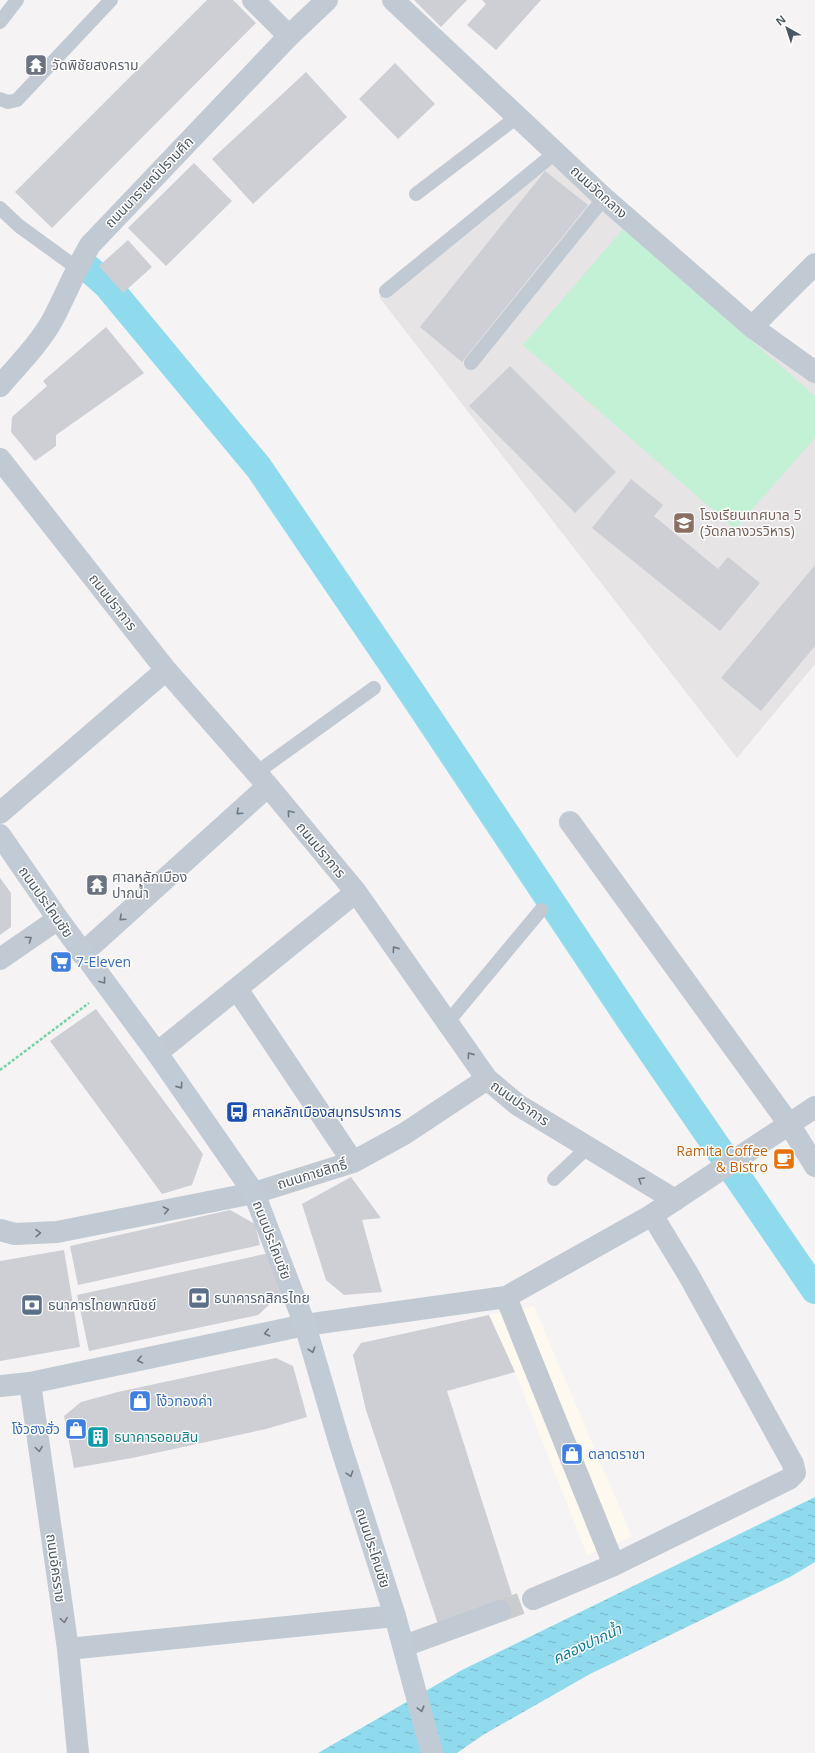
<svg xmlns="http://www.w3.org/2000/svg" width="815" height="1753" viewBox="0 0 815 1753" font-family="'Open Sans','Noto Sans Thai',sans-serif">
<defs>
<pattern id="water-ripples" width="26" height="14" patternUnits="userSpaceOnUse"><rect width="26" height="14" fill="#90daee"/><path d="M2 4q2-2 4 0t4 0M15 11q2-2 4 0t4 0" fill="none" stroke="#78b4c4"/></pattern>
</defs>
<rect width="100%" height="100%" fill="#f5f3f3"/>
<path fill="#fdf9ef" d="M534,1306l98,231 -45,18 -72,-183 -26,-57z"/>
<path fill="#e6e4e5" d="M546,160l203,173 66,49v282l-78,94 -358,-461z"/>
<path fill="#c3f1d5" d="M623,229l192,167v42l-80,91 -212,-184z"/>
<path fill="url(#water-ripples)" d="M815,1497v65l-25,15 -200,97 -107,61 -26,18h-139l144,-83z"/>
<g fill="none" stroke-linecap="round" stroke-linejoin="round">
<path stroke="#90daee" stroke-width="28" d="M89,269l18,16 152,183 159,234 214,321 183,267"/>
</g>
<path fill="#cdcfd5" d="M207,0h26l23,23 -204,205 -37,-36z
M414,0h53l-26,27z
M482,0h59l-45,50 -29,-25 19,-21z
M395,63l40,41 -37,35 -39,-40z
M306,72l41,45 -94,87 -41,-45z
M194,163l38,38 -66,65 -38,-38z
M545,171l43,34 -126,157 -42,-35z
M128,240l24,27 -29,26 -24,-27z
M106,327l38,46 -88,62v11l-21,15 -24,-29 1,-15 35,-31 -4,-5z
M510,366l106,106 -41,41 -106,-107z
M631,479l32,26 -9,11 64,53 10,-12 32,26 -40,48 -128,-103z
M815,565v81l-54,65 -40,-33z
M0,878l11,15v34l-11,8z
M96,1009l107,145 -11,31 -30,9 -112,-153z
M351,1177l30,41 -19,2 20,72 -38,3 -18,-15 -24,-76z
M230,1210l25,14 5,21 -182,40 -8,-39z
M64,1250l16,97 -80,14v-100z
M274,1252l8,41 -24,22 -169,36 -12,-56z
M489,1315l26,57 -68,19 65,204 -74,29 -72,-214 -13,-55 8,-12z
M276,1358l17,8 14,51 -41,12 -134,29 -58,10 -10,-52 17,-14 37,-10z"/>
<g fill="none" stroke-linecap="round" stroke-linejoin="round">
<path stroke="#caccce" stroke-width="22" stroke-dasharray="22 11" stroke-linecap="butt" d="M500,1611l33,-12"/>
<path stroke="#7ad0a6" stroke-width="2.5" stroke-dasharray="3 2" stroke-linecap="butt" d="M0,1070l89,-67"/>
<path stroke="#c1cad2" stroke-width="14" d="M0,22l17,-22
M0,99l8,3 9,-2 94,-100
M416,194l101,-77
M0,208l19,18 58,42
M386,291l169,-138
M471,363l133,-165
M256,773l118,-85
M447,1023l94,-113
M554,1179l34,-32"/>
<path stroke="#c1cad2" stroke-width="22" d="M253,0l36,36
M393,0l211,198 148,129 63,45
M752,327l63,-63
M0,459l166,211 102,116 88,106 131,187 31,26 157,95
M0,813l166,-143
M570,822l219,302 26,42
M82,954l186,-168
M237,989l116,173
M157,1053l199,-161
M0,1230l15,4 42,-2 197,-39 99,-31 51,-28 83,-55
M506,1297l108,268
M30,1383l38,266 10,104
M533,1599l81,-34 175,-86 6,-6 -2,-9 -105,-190 -36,-59
M404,1646l96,-35
M68,1649l327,-33"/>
<path stroke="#c1cad2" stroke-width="22" d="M0,386c18,-21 40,-43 53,-67 13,-25 23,-50 37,-74l199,-209 38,-36
M0,959l58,-40
M0,1386l30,-3 275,-58 201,-28 146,-82 163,-108"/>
<path stroke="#c1cbd6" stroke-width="22" d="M0,835l58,84 99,134 97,140 51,132 34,116 56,175 37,137"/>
</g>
<defs><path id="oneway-chevron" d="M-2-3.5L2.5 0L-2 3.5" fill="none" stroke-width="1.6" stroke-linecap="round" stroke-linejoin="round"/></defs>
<g stroke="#6e7983">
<use href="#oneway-chevron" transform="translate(239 812) rotate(138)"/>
<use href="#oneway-chevron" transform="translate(290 813) rotate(-130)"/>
<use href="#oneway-chevron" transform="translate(122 918) rotate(138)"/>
<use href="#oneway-chevron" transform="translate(29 939) rotate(-35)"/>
<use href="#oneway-chevron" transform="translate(395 949) rotate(-125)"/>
<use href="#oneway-chevron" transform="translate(470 1055) rotate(-125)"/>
<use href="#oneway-chevron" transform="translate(641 1180) rotate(-149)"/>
<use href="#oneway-chevron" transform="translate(166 1210) rotate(-11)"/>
<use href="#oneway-chevron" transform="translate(38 1233) rotate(-2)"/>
<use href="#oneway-chevron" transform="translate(267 1333) rotate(168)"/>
<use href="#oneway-chevron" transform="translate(140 1360) rotate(168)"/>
<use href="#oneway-chevron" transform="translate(39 1449) rotate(82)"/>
<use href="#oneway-chevron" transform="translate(64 1620) rotate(82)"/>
</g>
<g stroke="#6e7984">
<use href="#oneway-chevron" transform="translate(103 981) rotate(53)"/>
<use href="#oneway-chevron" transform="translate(180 1086) rotate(55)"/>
<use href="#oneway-chevron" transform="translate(312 1350) rotate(73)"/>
<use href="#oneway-chevron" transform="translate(350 1474) rotate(72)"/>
<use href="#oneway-chevron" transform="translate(421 1709) rotate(75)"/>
</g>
<defs>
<g id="temple-square" transform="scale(1.15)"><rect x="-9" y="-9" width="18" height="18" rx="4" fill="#6b7280" stroke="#fff"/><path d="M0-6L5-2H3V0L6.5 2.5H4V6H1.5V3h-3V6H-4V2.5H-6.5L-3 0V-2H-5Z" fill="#fff"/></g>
<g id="school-square" transform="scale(1.15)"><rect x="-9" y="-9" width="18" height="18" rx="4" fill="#8d6e63" stroke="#fff"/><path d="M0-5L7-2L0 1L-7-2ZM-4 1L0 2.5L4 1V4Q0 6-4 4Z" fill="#fff"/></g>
<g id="supermarket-square" transform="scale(1.15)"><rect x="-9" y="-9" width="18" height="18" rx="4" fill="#3f7fe0" stroke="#fff"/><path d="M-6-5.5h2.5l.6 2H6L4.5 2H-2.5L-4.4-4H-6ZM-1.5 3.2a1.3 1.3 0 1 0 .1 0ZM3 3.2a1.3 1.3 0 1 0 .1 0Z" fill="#fff"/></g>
<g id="bus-square" transform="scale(1.15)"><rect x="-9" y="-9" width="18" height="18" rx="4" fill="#1a4fb4" stroke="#fff"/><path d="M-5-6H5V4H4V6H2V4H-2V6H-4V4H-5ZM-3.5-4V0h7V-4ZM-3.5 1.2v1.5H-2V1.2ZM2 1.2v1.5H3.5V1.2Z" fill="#fff"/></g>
<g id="cafe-square" transform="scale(1.15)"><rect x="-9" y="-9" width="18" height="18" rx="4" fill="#e8710a" stroke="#fff"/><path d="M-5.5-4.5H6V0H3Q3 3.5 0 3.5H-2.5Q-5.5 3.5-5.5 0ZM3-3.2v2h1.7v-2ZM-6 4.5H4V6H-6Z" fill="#fff"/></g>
<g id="bank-square" transform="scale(1.15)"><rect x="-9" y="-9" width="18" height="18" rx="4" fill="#5c6f8a" stroke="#fff"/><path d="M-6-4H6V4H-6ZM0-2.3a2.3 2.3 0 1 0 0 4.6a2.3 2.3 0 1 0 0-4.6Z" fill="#fff"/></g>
<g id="shop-square" transform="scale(1.15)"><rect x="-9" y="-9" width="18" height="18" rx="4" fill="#3f7fe0" stroke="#fff"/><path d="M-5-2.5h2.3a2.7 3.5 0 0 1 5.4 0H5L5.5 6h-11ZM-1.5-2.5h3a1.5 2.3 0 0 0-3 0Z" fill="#fff"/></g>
<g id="building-square" transform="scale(1.15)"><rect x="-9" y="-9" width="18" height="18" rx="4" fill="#0f9aa8" stroke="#fff"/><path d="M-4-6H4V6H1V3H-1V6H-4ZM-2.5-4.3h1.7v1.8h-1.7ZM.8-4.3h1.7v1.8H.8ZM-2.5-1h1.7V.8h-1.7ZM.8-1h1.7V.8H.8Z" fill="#fff"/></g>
</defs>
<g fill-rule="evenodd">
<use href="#temple-square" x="36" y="65"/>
<use href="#school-square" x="684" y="523"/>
<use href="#temple-square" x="97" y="885"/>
<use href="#supermarket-square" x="61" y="962"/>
<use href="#bus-square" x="237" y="1112"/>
<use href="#cafe-square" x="784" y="1159"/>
<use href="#bank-square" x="199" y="1298"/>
<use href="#bank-square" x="32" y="1305"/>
<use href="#shop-square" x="140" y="1401"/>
<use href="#shop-square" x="76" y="1429"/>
<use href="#building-square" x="98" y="1437"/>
<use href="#shop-square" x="572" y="1454"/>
</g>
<g text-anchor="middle" stroke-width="3" stroke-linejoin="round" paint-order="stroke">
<g font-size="14" fill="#5b616d" stroke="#fff" text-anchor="start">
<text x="52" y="70">วัดพิชัยสงคราม</text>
<text x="112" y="882">ศาลหลักเมือง<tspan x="112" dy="16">ปากน้ำ</tspan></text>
</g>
<g font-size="14" fill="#4a5661" stroke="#fff">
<text transform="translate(149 182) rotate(-46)" y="5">ถนนนารายณ์ปราบศึก</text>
<text transform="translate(599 192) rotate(42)" y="5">ถนนวัดกลาง</text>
<text transform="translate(113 602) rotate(52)" y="5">ถนนปราการ</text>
<text transform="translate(321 850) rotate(50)" y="5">ถนนปราการ</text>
<text transform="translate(46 902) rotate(55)" y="5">ถนนประโคนชัย</text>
<text transform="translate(520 1103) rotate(35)" y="5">ถนนปราการ</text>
<text transform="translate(312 1174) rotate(-17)" y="5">ถนนกายสิทธิ์</text>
<text transform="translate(272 1240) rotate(69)" y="5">ถนนประโคนชัย</text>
<text transform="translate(373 1548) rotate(72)" y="5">ถนนประโคนชัย</text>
<text transform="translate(56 1568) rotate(82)" y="5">ถนนอัครราช</text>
</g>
<g font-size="14" fill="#785e54" stroke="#fff" text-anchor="start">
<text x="700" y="520">โรงเรียนเทศบาล 5<tspan x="700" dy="16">(วัดกลางวรวิหาร)</tspan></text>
</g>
<g font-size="14" fill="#366cbe" stroke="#fff" text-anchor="start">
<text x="76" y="967">7-Eleven</text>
<text x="156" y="1406">โง้วทองคำ</text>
<text x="60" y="1434" text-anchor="end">โง้วฮงฮั่ว</text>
<text x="588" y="1459">ตลาดราชา</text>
</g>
<g font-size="14" fill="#164399" stroke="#fff" text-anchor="start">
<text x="252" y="1117">ศาลหลักเมืองสมุทรปราการ</text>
</g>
<g font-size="14" fill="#c56008" stroke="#fff" text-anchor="end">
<text x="768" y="1156">Ramita Coffee<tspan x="768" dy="16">&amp; Bistro</tspan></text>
</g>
<g font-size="14" fill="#4e5e75" stroke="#fff" text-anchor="start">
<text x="214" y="1303">ธนาคารกสิกรไทย</text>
<text x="48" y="1310">ธนาคารไทยพาณิชย์</text>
</g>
<g font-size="14" fill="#0d838f" stroke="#fff" text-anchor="start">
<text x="114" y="1442">ธนาคารออมสิน</text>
</g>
<g font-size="15" font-style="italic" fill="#0c7c9b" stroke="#fff">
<text transform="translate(587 1644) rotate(-25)" y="5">คลองปากน้ำ</text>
</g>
</g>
<g transform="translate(787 28) rotate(321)" stroke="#ffffff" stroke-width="3" paint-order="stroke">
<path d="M0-3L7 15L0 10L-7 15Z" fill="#4a5661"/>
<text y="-6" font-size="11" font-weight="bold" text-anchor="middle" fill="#4a5661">N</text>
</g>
</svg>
